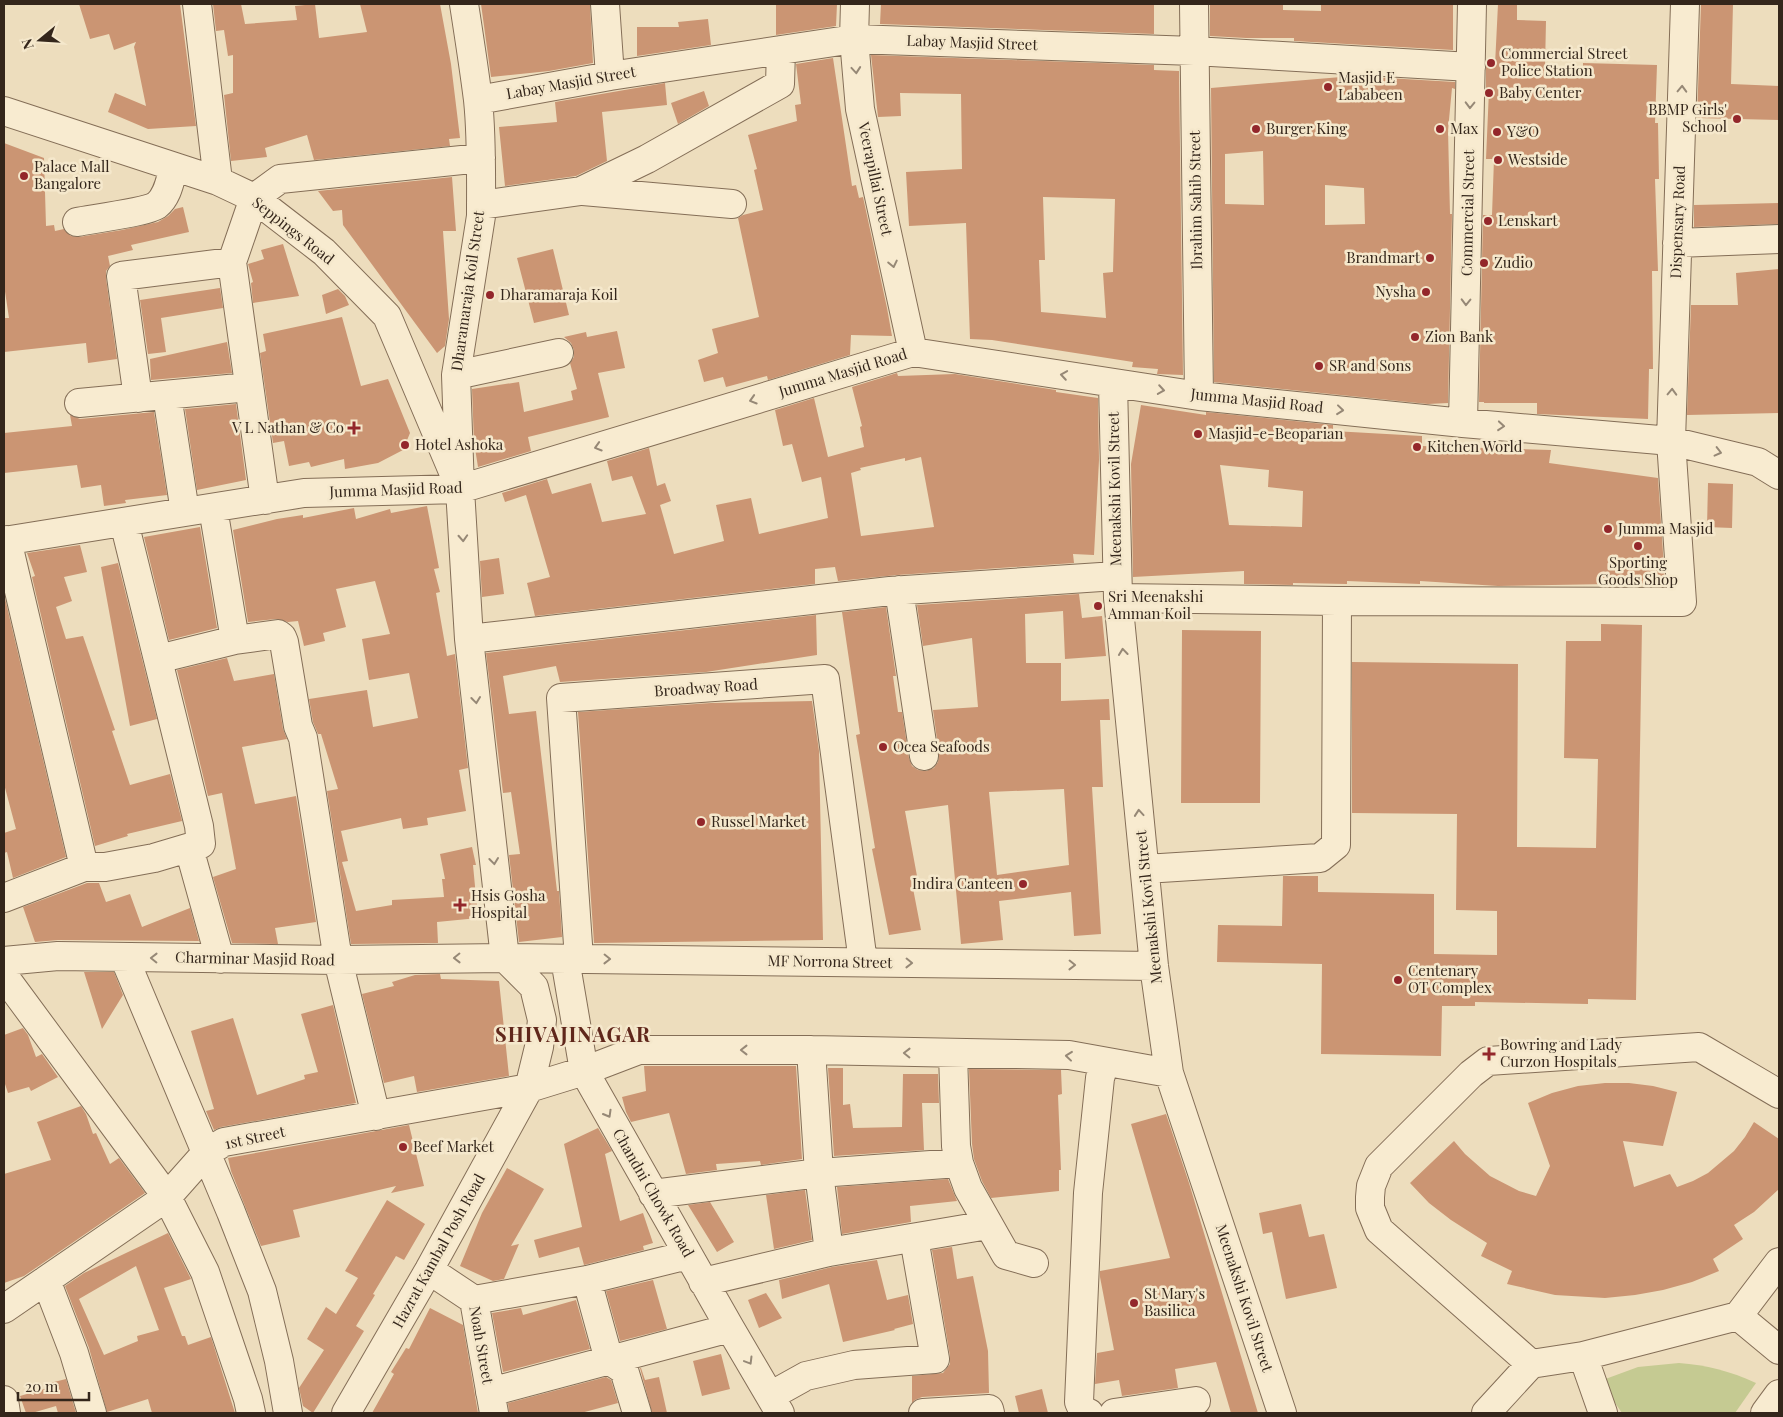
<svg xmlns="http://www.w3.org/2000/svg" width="1783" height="1417" viewBox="0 0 1783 1417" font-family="'Playfair Display',serif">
<rect width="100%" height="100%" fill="#edddbd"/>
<path fill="#c5ca92" d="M1679,1363c27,2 51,8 77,20l-21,30h-113l-22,-32 38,-14z"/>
<path fill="#cb9573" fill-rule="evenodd" d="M79,4h101l16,122 -48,3 -40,-17 7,-19 31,13 -12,-59 2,-5 -22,8 -5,-16 -19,5z
M213,4h28l4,20 52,-4 -2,-14 20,-2 4,34 48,-6 -7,-28h80l11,60 9,74 -11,1 1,7 -136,14 -7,-25 -42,13 2,9 -36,4 -7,-66 9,-2v-38l-5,1 -4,-26 -8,1z
M481,4h109l3,59 -44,8 -58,6z
M776,4h61l-1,22 -60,9z
M881,4h273v30l-274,-10z
M1210,4h73v6l38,1v-7h132v46l-159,-9v-3h-48l-36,-2z
M1498,4h19v16l29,1 -1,47 38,1v-6l74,2 -2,58h3l1,56h-4l3,92h-6l1,98h-4l-1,50 -111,-5v-11h-53v-1h-5l4,-187h9l2,-56h-8l3,-69h-3v-26l9,1z
M1701,4h32l-2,80 48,2v34l-82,-2z
M708,19l3,26 -74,11v-29h42l-1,-5z
M871,55l283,10v5l25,1 4,304 -26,-1 1,-5 -26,-2 1,-5 -141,-22 -22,-1 -4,-116 -57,3 -3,-54 56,-3 -1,-75 -61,-1 1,23 -23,1zM1043,197l72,2 -2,73 -10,1 3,45 -65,-6 -2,-52h6z
M833,58l19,128 4,-1 3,13 4,-1 24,111 5,28 -41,-1 -1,20 -82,25 -1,-4 -41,11 -3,-10 -19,5 -6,-22 20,-7 -6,-24 47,-12 -21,-99 5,-3 20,-5 -9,-40 3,-1 -9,-34 49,-14 -2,-16 6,-1 -5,-40z
M1353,76l102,6v7l-3,-1 -4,42 2,84h2l-4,189 -20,1 -214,-22 -3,-294zM1263,151l1,54 -39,-1v-50zM1325,185l39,3 1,36 -40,1z
M665,83l2,22 -65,7 5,49 -31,15 -71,10 -6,-59 58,-5 -2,-20z
M704,91l5,15 -31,18 -7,-21z
M4,143l40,15 2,68 8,-1 1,6 9,-2 7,7 8,1 43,-7 36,-8 10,-6 7,-7 8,-2 6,25 -58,13 2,5 -25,6 2,10 -4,5v7l11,81 -29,4 -2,-20 -82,9v-34h5l-5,-33z
M452,177l4,54h-13l6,88 -4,27 -8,7 -94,-128 -1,-15 -9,1 -15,-20z
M1779,203v21l-85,3v-22z
M283,244l16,52 -46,7 -2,-20 2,-1 -5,-18 16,-5 -3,-9z
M553,249l16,66 -35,8 -17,-65z
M1779,269v144l-92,2 4,-110h47l-2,-32z
M220,288l3,20 -62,10 5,34 -18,2 -8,-54z
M338,289l7,7 4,9 -23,9 -4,-19z
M342,317l19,69 27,-7 22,54 -7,17 -25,13 -33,6 -1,-10 -33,8 -2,-5 -20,4 -5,-25 -11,2 -13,-90 6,-2 -3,-17z
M617,331l8,37 -27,5 11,44 -81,20 3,14 -53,16 -4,-25 -2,-53 47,-7 5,30 49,-12 -2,-9 6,-2 -7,-26 4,-6v-7l-3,-7 -7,-6 22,-5 1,5z
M227,342l5,31 -81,7 -1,-21z
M897,373l1,3 57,-2 101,16v2l42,6 1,62 -5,95 -21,-1 1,9 -177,12 -59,6 -3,-14 -20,2v15l-280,32 -8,-33 23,-6 -24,-82 -21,7 -3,-9 45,-14 5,15 39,-11 11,39 44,-8 -14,-38 -20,5 -5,-20 42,-13 8,38 8,-3 6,18 -11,4 14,49 50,-13 -8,-36 35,-7 8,36 69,-16 -7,-41 -19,5 -10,-38 -9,2 -8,-36 39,-12 14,59 36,-10 -4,-20 2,-1 -10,-39zM921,457l13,70 -73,9 -10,-63 10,-3 -1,-2 45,-10v3z
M236,404l10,76 -49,10 -12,-81z
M1141,405l65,10v-3l127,13v6l89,5v10l129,4 -2,13 109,15 7,105 -167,3 -78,-5v3l-73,-3v3l-54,-1v2l-49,-1v-13l-111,6 -2,-113zM1220,465l49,5 -1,17 35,4 -1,36 -73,-2z
M154,412l13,83 -42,5 1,3 -22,3 -3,-21 -20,3 -4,-23 -73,8v-40l68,-7 -2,-11 10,4z
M1708,483l25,1 -1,44 -25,-1z
M427,506l12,62 -5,1 6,23 -4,1 11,63 8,-2 13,114 -9,2 7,41 -39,7 1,7 -25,4 -2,-11 -60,13 7,30 -6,1 14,49 36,-6v-5l52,-3 -2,-18h3l-5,-25 32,-7 4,18h-3l5,53 -41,4 1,21 -87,1 -24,-153 11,-2 -17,-55h-3l-5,-12 -4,-23 58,-9 6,37 45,-9 -9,-45 -40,7 -7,-41 28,-5 -15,-53 -39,8 10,38 -23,6 2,8 -21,5 -6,-25 -10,1 -12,-3 -28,3 -15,-92 44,-11 26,-4v3l51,-10 2,11 34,-10 1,4z
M200,527l17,101 -48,12 -25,-103z
M80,545l7,27 -23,5 8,24 -16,6 10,32 17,-3 32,94 -3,1 18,54 40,-11 12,47 -55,13 1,2 -33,10 -63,-269 3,-1 -8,-23z
M499,558l5,36 -22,3 -2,-36z
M118,563l39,156 -27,7 -29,-159z
M4,594l62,263 -53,21 -6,-26 -3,1v-20l12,-4 -12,-45z
M1079,594l3,24 20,-2 4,40 -41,3 -2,-48 -38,3 1,49h35v38l48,-2 1,21h-10l3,67h-11l9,147 -27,2 -3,-44 -72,9 4,39 -42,4 -13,-139 -43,6 12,65 -6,2 10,52 -32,5 -17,-86 3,-1 -19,-113 4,-1 -18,-122 44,-5 10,69h-3l5,36h4l7,46 3,8 6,4 8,1 8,-3 4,-6 1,-8 -6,-44 45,-3 -6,-69 -49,8 -6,-41zM1064,789l5,76 -72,10 -8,-83z
M816,615l1,40 -111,17 -146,10 -4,-16 -53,10 6,38 27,-3 21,180h2l3,46 -43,5 -10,-87 11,-1 -9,-62 -8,1 -17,-140z
M1601,624l41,1 -6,375 -48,-1v5l-113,-2v4h-33l-1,50 -120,-2 1,-90 -105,-2 1,-37 64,1 1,-50h35v16l116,2v60l63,1v-44l-41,-1 1,-96 -105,-1v-151l166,2 -1,183 79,1 2,-89 -34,-1 2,-117h35z
M1182,630l79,1 -1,172h-79z
M227,658l7,23 40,-7 9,55 4,10 -45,8 13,57 41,-8 20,126 -41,6 3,16 -46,-1 -19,-66 23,-8 -14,-76 -14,3 -31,-126z
M812,701l7,50 4,189 -229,3 -16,-231 133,-9z
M87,883h12l7,19 24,-8 12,33 48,-19 9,33 -141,-1 -23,2 -12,-35z
M84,972h30l9,23 -21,34z
M440,974l1,5 58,2 10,95 -92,16 -3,-16 -30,7 -22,-89 32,-8 -2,-4 23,-7z
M333,1005l23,98 -135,24 -7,3 -8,-19 8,-2 -23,-78 42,-13 24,77 48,-16 -1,-4 14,-3 -17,-58z
M23,1028l5,7 8,22 6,-3 16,23 -27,14 -2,-4 -21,6 -4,-12v-46z
M644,1066h152l6,93 -41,6 -1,-4 -44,3 1,6 -31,4 -17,-61 -38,9 -5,-10 -4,-15 24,-6z
M828,1068h15v37l7,-1 3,24 49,-1 1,-53h35l1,29h-17l2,47 -90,6z
M969,1069l92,1 1,24 -4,1 3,75h-2v21l-68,7 -9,-17 -8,-22 -2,-15z
M1605,1083h24l24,3 24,6 -14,54 -40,-5 11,46 36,-13 7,13 16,-6 15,-8 26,-22 11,-14 9,-15 25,17v50l-25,23 -20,13 9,14 -30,20 6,12 -27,11 -29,8 -28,5 -30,3 -50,-3 -48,-11 5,-13 -31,-15 6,-13 -36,-23 -22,-17 -19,-20 44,-42 11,13 25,22 29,15 17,5 14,-30 -22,-63 24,-10 26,-7z
M81,1106l5,8 7,20 3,-1 14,31 9,-6 26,35 -121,83 -20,7v-109l47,-14 -14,-38z
M1166,1114l23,69 69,230h-27l-15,-51 -41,7 3,19 -56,8 -3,-16 -24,4 2,-31 17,-3 -14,-73v-6l70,-13 -39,-134z
M409,1125l15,61 -33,7 5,-7 -103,24 7,27 -39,9 -30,-75 -3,-13z
M598,1128l14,23 -7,3 15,67 23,-8 10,30 -10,3 1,4 -60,15 -5,-18 -40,11 -5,-18 48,-13 -18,-83z
M507,1168l37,21 -33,57 8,-2 -15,35 -11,2 -33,-15 22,-53z
M948,1179l9,22 -47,5 1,16 -69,12 -5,-47z
M805,1190l7,50 -38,9 -8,-54z
M387,1200l38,24 -21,36 -8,-4 -23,38 2,1 -19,31 8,5 -51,82 -10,-7 -4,-18 25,-38 -17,-11 19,-32 10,7 22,-36 -13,-7z
M710,1202l24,40 -17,10 -29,-47z
M1301,1204l8,33 15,-3 13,54 -51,11 -14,-67 -9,2 -4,-21z
M168,1233l23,46 -27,9 18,48h3l3,9 23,-8 24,76h-83l-4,-14 -41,13 -18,-64 -24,-62 19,-13zM136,1266l23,64 -22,6 1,5 -34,14 -25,-56z
M952,1247l5,32 16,-3 15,75 1,42 -67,4 -7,3 -3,3v-27l31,-3 7,-9v-8l-18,-106z
M877,1260l10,40 21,-5 5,29 -19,5 1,1 -52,12 -14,-58 -47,15 -3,-19 53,-13z
M653,1280l14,49 -47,12 -14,-50z
M766,1293l16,25 -23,10 -11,-28z
M576,1300l14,49 -87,23 -11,-59 29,-5 2,7z
M430,1308l33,17 15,88h-106l22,-39 -3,-2 15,-24 3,1z
M721,1354l9,35 -28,7 -9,-35z
M640,1368h1l4,12 14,-3 8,36h-15z
M606,1377l5,3 7,23 -37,10h-72l-1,-10z
M66,1379l10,34h-18l-2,-7 -24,7h-6l-6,-17 31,-9 -1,-4z
M1042,1389l6,24h-29l-4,-17z"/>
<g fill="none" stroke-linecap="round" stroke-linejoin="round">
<g stroke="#846e57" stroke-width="30">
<path id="minor" d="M197,4l21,177
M464,4c5,32 10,64 14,96 4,38 3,77 3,116l-25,159 4,114 9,150 36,319
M605,4l5,72
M855,4l-1,35 6,70 53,243
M1194,4l5,392
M478,100l132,-24 244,-37 340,12 277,16
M4,111l214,70 36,17 70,54 63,64 67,158
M583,191l149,13
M481,205l100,-14 66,-32 133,-75 1,-34
M77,222c15,-3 70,-10 80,-17 11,-9 13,-25 17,-38
M1677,243l102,-4
M456,375l103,-22
M1113,383l5,215 36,368 15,107 113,340
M167,395l18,117
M138,398l-17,-122 111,-14
M79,403l170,-16
M1463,423l9,-419
M265,500l-33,-238 22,-64 26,-19 201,-21
M7,540l77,327
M4,541l300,-48 156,-4 453,-137 286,44 264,27 208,18 87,21 21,13
M899,590l25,166
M1118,598l219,3 345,1 -11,-161 14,-437
M469,639l421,-48 226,-15
M235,640l43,-6 4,3 2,5 14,84 5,12 35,222 38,156
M158,659l77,-19 -22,-132
M189,848l31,111
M1145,869l175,-11 16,-13 1,-244
M4,898l80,-31h21l49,-9 47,-14 -2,-18 -75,-304
M124,957l107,255 31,79 17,70 9,52
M565,959l19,112 146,257 50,85
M579,959l-18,-261 264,-19 38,283
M4,961l54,-5 280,4 167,-2 649,8
M4,976l163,221 38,75 43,127 3,14
M811,1050l8,123 10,79
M953,1054l3,92 3,17 9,25 38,67 28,8
M653,1194l166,-21 140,-10
M429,1270l45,30 20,113
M46,1280l28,73 18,60
M587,1280l22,80 15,10 13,43
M703,1282l126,-30 159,-27
M474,1300l113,-20 101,-25
M4,1309l163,-112 39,-44 18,-11 305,-54 10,-41 3,-27 -8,-33 -29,-29
M1738,1316l41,-54
M1583,1356l20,57
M1531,1364l-152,-134 -9,-22v-11l1,-11 8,-20 92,-92 17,-13 211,-14 80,47
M490,1392l240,-64
M770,1396l36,-20 48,-11 81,-6 -21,-121
M4,1400l2,13
M346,1413l83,-143 100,-182 55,-17 55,-21h172l258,5 100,18
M923,1413l66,-4 1,4
M1089,1413l-6,-2 -4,-9 9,-209 12,-115 5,-16
M1114,1413l82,-12
M1486,1413l45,-49 52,-8 155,-40 41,34
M1765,1413l14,-19"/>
</g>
<use href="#minor" stroke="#f8ebd0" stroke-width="28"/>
</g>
<defs><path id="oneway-chevron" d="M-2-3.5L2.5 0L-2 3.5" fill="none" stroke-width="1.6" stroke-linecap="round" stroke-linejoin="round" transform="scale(1.25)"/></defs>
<g stroke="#968876">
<use href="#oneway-chevron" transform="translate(856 70) rotate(85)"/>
<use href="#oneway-chevron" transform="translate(1682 89) rotate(-88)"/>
<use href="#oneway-chevron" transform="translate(1470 105) rotate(91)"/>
<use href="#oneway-chevron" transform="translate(893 264) rotate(78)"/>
<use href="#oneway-chevron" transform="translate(1466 302) rotate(91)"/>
<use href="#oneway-chevron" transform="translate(1064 375) rotate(-171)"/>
<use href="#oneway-chevron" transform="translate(1161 390) rotate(9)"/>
<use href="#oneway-chevron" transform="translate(1672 392) rotate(-88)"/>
<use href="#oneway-chevron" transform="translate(753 400) rotate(163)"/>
<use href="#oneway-chevron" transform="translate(1340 410) rotate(6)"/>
<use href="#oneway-chevron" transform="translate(1501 426) rotate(5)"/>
<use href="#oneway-chevron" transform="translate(598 447) rotate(163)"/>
<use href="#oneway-chevron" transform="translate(1718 452) rotate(14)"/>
<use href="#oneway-chevron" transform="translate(463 538) rotate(87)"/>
<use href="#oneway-chevron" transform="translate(1123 652) rotate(-96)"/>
<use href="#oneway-chevron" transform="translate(476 700) rotate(83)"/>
<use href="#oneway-chevron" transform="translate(1139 813) rotate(-95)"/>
<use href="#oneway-chevron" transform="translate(494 861) rotate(83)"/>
<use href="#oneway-chevron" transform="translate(154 958) rotate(-179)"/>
<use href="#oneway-chevron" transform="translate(457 958) rotate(179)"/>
<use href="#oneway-chevron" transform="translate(607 959) rotate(1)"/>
<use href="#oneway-chevron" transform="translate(909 963) rotate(1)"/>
<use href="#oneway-chevron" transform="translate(1072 965) rotate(1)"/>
<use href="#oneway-chevron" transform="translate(744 1050) rotate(-180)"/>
<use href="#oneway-chevron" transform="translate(907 1053) rotate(-179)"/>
<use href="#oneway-chevron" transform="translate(1069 1056) rotate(-174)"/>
<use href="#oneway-chevron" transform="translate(608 1114) rotate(60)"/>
<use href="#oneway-chevron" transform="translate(749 1361) rotate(59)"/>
</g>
<g fill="#93272b" stroke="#f5e8cc" stroke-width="2">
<circle cx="1491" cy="63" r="5"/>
<circle cx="1328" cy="87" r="5"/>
<circle cx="1489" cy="93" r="5"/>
<circle cx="1737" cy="119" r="5"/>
<circle cx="1256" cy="129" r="5"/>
<circle cx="1440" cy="129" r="5"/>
<circle cx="1497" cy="132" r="5"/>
<circle cx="1498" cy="160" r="5"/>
<circle cx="24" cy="176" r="5"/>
<circle cx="1488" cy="221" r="5"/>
<circle cx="1430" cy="258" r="5"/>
<circle cx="1484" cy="263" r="5"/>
<circle cx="1426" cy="292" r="5"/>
<circle cx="490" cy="295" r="5"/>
<circle cx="1415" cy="337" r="5"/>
<circle cx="1319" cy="366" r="5"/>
<path d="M351.5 420.5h5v5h5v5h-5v5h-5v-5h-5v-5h5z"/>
<circle cx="1198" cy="434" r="5"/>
<circle cx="405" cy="445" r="5"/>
<circle cx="1417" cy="447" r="5"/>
<circle cx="1608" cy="529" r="5"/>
<circle cx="1638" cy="546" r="5"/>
<circle cx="1098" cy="606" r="5"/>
<circle cx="883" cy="747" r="5"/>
<circle cx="701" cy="822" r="5"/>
<circle cx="1023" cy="884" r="5"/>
<path d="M457.5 897.5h5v5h5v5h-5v5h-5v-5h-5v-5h5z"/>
<circle cx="1398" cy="980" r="5"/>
<path d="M1486.5 1046.5h5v5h5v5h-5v5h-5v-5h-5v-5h5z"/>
<circle cx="403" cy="1147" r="5"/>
<circle cx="1134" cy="1303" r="5"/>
</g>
<g text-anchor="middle" stroke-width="5" stroke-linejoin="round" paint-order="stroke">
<g font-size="15" fill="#34261b" stroke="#f5e8cc">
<text transform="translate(972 43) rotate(2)" y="5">Labay Masjid Street</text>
<text transform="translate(571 83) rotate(-10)" y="5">Labay Masjid Street</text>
<text transform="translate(875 179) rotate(78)" y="5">Veerapillai Street</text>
<text transform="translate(1196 200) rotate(-91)" y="5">Ibrahim Sahib Street</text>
<text transform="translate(1468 213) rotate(-89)" y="5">Commercial Street</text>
<text transform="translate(1678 222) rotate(-88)" y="5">Dispensary Road</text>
<text transform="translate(293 231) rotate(38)" y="5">Seppings Road</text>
<text transform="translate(468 291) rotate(-82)" y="5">Dharamaraja Koil Street</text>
<text transform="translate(843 373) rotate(-17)" y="5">Jumma Masjid Road</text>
<text transform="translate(1257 401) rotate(6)" y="5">Jumma Masjid Road</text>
<text transform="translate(1115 489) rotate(-91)" y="5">Meenakshi Kovil Street</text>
<text transform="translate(396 490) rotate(-2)" y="5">Jumma Masjid Road</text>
<text transform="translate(706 688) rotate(-4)" y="5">Broadway Road</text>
<text transform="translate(1149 907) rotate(-96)" y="5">Meenakshi Kovil Street</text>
<text transform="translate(255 959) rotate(1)" y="5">Charminar Masjid Road</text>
<text transform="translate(830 962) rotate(1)" y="5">MF Norrona Street</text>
<text transform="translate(255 1138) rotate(-12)" y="5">1st Street</text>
<text transform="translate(653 1193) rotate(60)" y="5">Chandni Chowk Road</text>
<text transform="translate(439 1251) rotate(-61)" y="5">Hazrat Kambal Posh Road</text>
<text transform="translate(1244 1298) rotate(72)" y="5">Meenakshi Kovil Street</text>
<text transform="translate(481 1345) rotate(80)" y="5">Noah Street</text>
</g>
<g font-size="15" fill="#34261b" stroke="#f5e8cc" text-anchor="start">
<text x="1501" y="59">Commercial Street<tspan x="1501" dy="17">Police Station</tspan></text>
<text x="1338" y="83">Masjid E<tspan x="1338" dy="17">Lababeen</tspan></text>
<text x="1499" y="98">Baby Center</text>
<text x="1727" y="115" text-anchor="end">BBMP Girls'<tspan x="1727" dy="17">School</tspan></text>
<text x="1266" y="134">Burger King</text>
<text x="1450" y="134">Max</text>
<text x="1507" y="137">Y&amp;O</text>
<text x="1508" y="165">Westside</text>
<text x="34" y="172">Palace Mall<tspan x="34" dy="17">Bangalore</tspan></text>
<text x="1498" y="226">Lenskart</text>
<text x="1420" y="263" text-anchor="end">Brandmart</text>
<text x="1494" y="268">Zudio</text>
<text x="1416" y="297" text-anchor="end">Nysha</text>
<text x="500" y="300">Dharamaraja Koil</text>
<text x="1425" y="342">Zion Bank</text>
<text x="1329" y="371">SR and Sons</text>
<text x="344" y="433" text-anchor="end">V L Nathan &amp; Co</text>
<text x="1208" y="439">Masjid-e-Beoparian</text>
<text x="415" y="450">Hotel Ashoka</text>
<text x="1427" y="452">Kitchen World</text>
<text x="1618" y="534">Jumma Masjid</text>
<text x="1638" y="568" text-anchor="middle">Sporting<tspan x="1638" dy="17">Goods Shop</tspan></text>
<text x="1108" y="602">Sri Meenakshi<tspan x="1108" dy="17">Amman Koil</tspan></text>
<text x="893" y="752">Ocea Seafoods</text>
<text x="711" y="827">Russel Market</text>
<text x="1013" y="889" text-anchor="end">Indira Canteen</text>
<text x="471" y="901">Hsis Gosha<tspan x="471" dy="17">Hospital</tspan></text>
<text x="1408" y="976">Centenary<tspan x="1408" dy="17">OT Complex</tspan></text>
<text x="1500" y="1050">Bowring and Lady<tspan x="1500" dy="17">Curzon Hospitals</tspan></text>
<text x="413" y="1152">Beef Market</text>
<text x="1144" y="1299">St Mary's<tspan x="1144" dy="17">Basilica</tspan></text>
</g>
<g font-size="20" font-weight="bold" letter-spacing="1" fill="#60271b" stroke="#f5e8cc">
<text x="573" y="1042">SHIVAJINAGAR</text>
</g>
</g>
<rect width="1783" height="1417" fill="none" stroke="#34261b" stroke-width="10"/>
<g transform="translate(40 40) rotate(252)" stroke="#f5e8cc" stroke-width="4" paint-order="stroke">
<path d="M0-4L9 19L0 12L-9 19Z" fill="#34261b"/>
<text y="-8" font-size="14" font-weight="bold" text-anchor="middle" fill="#34261b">N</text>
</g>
<path d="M18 1392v8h71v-8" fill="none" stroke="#34261b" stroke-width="2.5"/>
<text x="25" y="1392" font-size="15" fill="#34261b" stroke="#f5e8cc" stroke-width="4" paint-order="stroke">20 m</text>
</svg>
